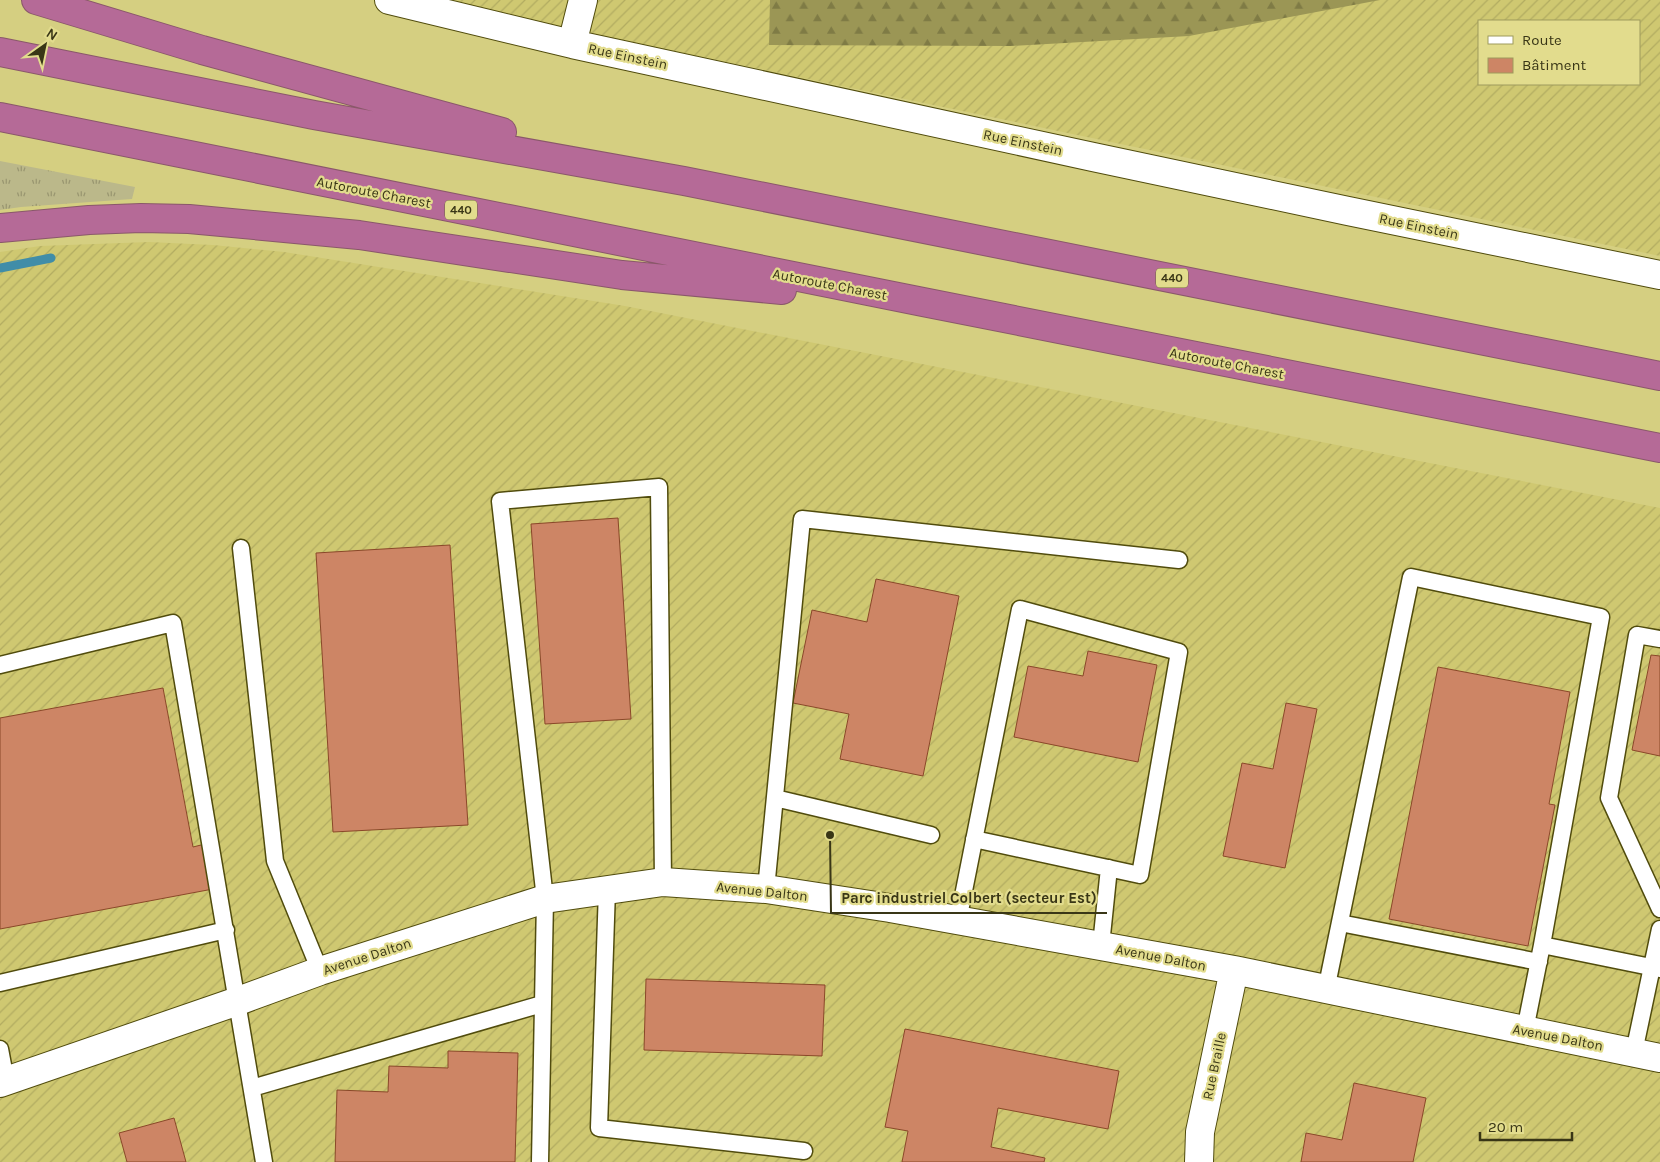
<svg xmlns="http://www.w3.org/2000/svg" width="1660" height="1162" viewBox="0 0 1660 1162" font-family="Karla,sans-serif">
<defs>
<pattern id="industrial-furrows" width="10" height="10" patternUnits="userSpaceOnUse" patternTransform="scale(1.25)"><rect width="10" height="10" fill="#cfc871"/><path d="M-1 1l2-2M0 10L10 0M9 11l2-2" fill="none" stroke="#b2ac61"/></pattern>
<pattern id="grass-tufts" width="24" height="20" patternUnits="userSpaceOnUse" patternTransform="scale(1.25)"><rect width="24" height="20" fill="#bbb88a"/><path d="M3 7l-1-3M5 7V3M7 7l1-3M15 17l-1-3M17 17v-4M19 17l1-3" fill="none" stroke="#999670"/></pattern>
<pattern id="forest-firs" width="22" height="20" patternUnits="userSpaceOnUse" patternTransform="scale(1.25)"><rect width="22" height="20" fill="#9b9655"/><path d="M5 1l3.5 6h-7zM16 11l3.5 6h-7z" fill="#7f7b45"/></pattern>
</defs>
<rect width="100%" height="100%" fill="#d5cf81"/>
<path fill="url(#industrial-furrows)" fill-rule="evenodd" d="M426,0h1234v256l-1131,-235zM1479,21h160v63h-160z
M149,242l64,3 71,7 341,54 1035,202v654h-1660v-910l40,-6z"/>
<path fill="url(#grass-tufts)" d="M0,161l135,26 -3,12 -111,8 -21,3z"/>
<path fill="url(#forest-firs)" d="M770,0h610l-191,36 -179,10 -241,-1z"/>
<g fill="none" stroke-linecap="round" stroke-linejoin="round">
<path stroke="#408da8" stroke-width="9" d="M0,268l51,-10"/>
</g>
<path fill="#cd8565" stroke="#8a4829" d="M618,518l13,201 -86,5 -14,-200z
M450,545l18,280 -135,7 -17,-279z
M876,579l83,17 -36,180 -83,-17 9,-45 -56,-11 19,-93 55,12z
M1088,651l69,14 -19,97 -124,-25 14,-71 55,10z
M1651,655l9,1v100l-28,-6z
M1438,667l132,25 -21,112 6,1 -27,141 -139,-27z
M163,688l30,159 12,-3 8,45 -213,40v-211z
M1286,703l31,6 -32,159 -62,-12 19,-93 31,6z
M646,979l179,6 -3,71 -178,-6z
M905,1029l214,42 -11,58 -110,-21 -7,39 54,11 -1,4h-142l6,-31 -23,-4z
M448,1051l70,2 -3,109h-180l2,-72 51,2 1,-26 59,2z
M1354,1083l72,15 -13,64h-112l5,-29 36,7z
M174,1118l12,44h-59l-8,-29z"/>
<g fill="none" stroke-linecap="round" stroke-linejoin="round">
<g stroke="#514c0d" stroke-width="19">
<path id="service" d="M241,548l34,313 45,110
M1660,639l-23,-4 -28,163 51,111
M0,665l173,-42 91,539
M775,798l156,37
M607,889l-8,239 205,23
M766,889l36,-370 377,41
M958,921l62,-312 159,43 -39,223 -166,-36
M1340,923l199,39
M1101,945l8,-77
M0,983l226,-53
M1326,990l85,-413 190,40 -59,328
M1525,1030l17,-85 118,24
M0,1049l6,32
M1634,1052l26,-123
M252,1088l290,-84
M540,1162l5,-263 -45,-398 159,-14 4,395"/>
</g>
<g stroke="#514c0d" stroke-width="30">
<path id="minor" d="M389,0l183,44 521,113 255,54 312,64
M572,44l11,-44
M0,1083l238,-82 82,-30 225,-72 118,-17 103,7 124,19 344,62 426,88
M1199,1162l1,-30 34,-162"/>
</g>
<g stroke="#8a586a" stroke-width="30">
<path id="motorway" d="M36,0l166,50 300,82
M0,52l314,63 370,66 976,195
M0,117l923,185 737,146
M0,228l89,-8 52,-2 48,1 170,16 263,40 160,15"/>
</g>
<use href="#service" stroke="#fff" stroke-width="16"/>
<use href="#minor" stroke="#fff" stroke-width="28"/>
<use href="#motorway" stroke="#b56a97" stroke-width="28"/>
</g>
<g text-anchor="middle" stroke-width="4.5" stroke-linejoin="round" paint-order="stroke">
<g fill="#e2dc8d" stroke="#6c683a" stroke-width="1">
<rect x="445" y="200.5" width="32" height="19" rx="4"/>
<rect x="1156" y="268.5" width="32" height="19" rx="4"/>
</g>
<g font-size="12" font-weight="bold" fill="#393616">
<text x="461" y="214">440</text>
<text x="1172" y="282">440</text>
</g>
<g font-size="14" fill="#393616" stroke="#e2dc8d">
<text transform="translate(628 56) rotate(12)" y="5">Rue Einstein</text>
<text transform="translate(1023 142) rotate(12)" y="5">Rue Einstein</text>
<text transform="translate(374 192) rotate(11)" y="5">Autoroute Charest</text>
<text transform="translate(1419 226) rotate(12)" y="5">Rue Einstein</text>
<text transform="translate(830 284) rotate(11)" y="5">Autoroute Charest</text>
<text transform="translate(1227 363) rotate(11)" y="5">Autoroute Charest</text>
<text transform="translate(762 891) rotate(6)" y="5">Avenue Dalton</text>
<text transform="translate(367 956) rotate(-18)" y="5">Avenue Dalton</text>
<text transform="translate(1161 957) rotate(11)" y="5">Avenue Dalton</text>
<text transform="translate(1558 1037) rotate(11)" y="5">Avenue Dalton</text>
<text transform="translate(1214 1066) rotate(-78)" y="5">Rue Braille</text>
</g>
</g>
<path fill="none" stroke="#393616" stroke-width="2" d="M830 835L831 913H1107"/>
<circle fill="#393616" stroke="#e2dc8d" stroke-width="2" cx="830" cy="835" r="5"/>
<g font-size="15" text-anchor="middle" font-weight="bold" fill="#393616" stroke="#e2dc8d" stroke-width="4.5" stroke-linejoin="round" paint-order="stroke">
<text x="969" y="903">Parc industriel Colbert (secteur Est)</text>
</g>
<rect x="1478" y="20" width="162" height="65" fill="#e2dc8d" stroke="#9e9a5d"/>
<rect x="1488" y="36" width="25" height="8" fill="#ffffff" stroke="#9e9a5d"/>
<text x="1522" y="45" font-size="15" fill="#393616">Route</text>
<rect x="1488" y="58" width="25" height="15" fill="#cd8565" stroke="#9e9a5d"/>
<text x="1522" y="70" font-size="15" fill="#393616">Bâtiment</text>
<g transform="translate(45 45) rotate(33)" stroke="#e2dc8d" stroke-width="4" paint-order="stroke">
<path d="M0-4L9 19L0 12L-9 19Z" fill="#393616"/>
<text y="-8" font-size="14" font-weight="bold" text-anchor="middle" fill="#393616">N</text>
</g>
<path d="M1480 1132v8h92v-8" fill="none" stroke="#393616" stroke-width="2.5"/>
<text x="1488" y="1132" font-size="15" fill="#393616" stroke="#e2dc8d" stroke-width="4" paint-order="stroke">20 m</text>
</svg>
